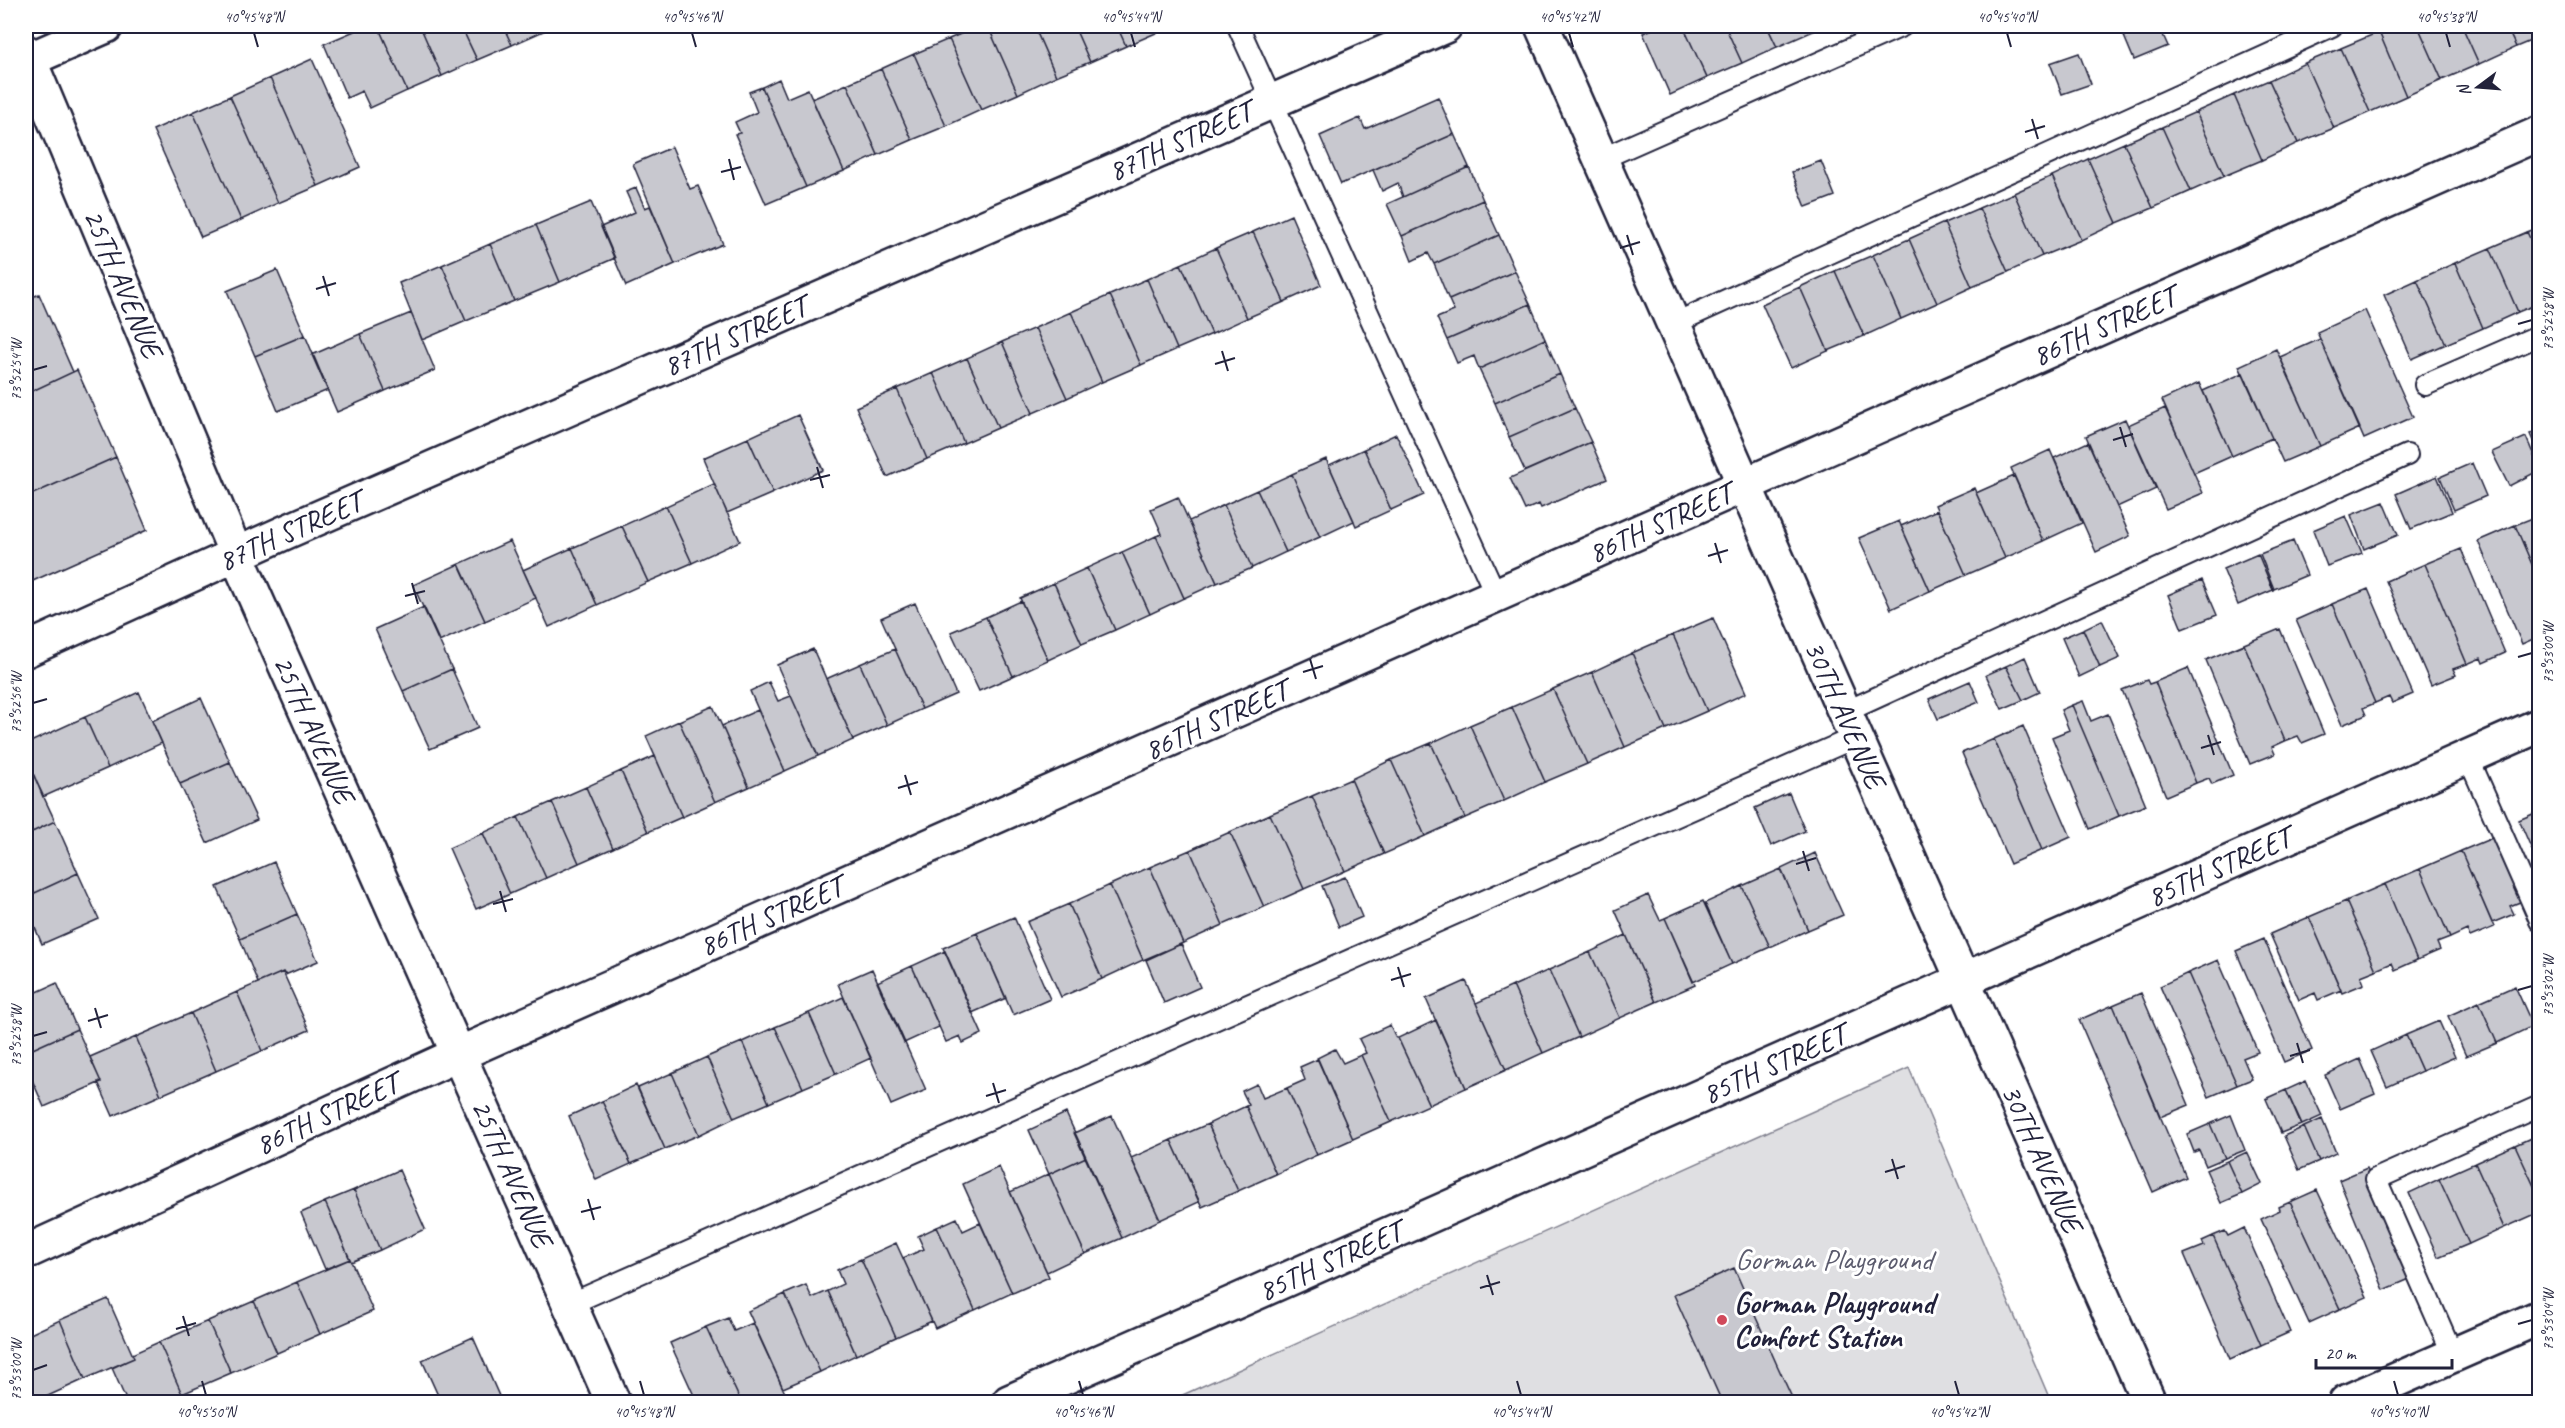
<svg xmlns="http://www.w3.org/2000/svg" width="2565" height="1428" viewBox="0 0 2565 1428" font-family="Caveat,sans-serif">
<rect width="100%" height="100%" fill="#fff"/>
<filter id="ink" filterUnits="userSpaceOnUse"><feTurbulence type="fractalNoise" baseFrequency=".0167" numOctaves="2"/><feDisplacementMap in="SourceGraphic" scale="12" xChannelSelector="R" yChannelSelector="G"/><feConvolveMatrix kernelMatrix="1 2 1 2 8 2 1 2 1" color-interpolation-filters="sRGB"/></filter>
<g filter="url(#ink)">
<path fill="#dfdfe2" stroke="#80808e" stroke-width="1.5" d="M1909,1068l142,334h-884z"/>
<path fill="#c8c8cf" stroke="#22223b" stroke-width="1.5" d="M366,26h12l29,65 -37,17 -8,-17 -15,7 -23,-54z
M378,26h42l22,50 -35,15z
M420,26h41l16,34 -35,16z
M461,26h42l9,19 -35,15z
M503,26h41l2,4 -34,15z
M979,26h9l30,68 -37,16 -32,-71z
M988,26h46l22,50 -38,18z
M1034,26h40l16,36 -34,14z
M1074,26h43l9,20 -36,16z
M1117,26h47l1,3 -39,17z
M1660,26h23l24,52 -37,17 -27,-62z
M1683,26h42l17,37 -35,15z
M1725,26h42l10,21 -35,16z
M1767,26h47l2,4 -39,17z
M2129,26h30l9,20 -34,14 -13,-31z
M2204,26h18l-15,6z
M2392,26h26l24,54 -36,16 -27,-64z
M2418,26h44l17,38 -37,16z
M2462,26h44l10,21 -37,17z
M2506,26h34v11l-24,10z
M2379,32l27,64 -36,16 -29,-64z
M949,39l32,71 -35,16 -32,-72z
M2341,48l29,64 -36,16 -29,-65z
M2079,53l12,31 -29,10 -12,-31z
M914,54l32,72 -34,14 -31,-71z
M312,59l48,108 -42,19 -48,-108z
M2305,63l29,65 -36,15 -29,-63z
M881,69l31,71 -34,15 -31,-71z
M270,78l48,108 -40,17 -48,-107z
M779,79l8,19 21,-9 36,82 -38,16 -44,-100z
M2269,80l29,63 -36,17 -28,-65z
M847,84l31,71 -34,16 -32,-72z
M762,87l44,100 -40,17 -31,-70 5,-1 -5,-11 22,-10 -8,-20z
M2234,95l28,65 -38,16 -28,-64z
M230,96l48,107 -37,17 -48,-108z
M1438,97l16,37 -113,50 -21,-48 40,-18 5,11z
M193,112l48,108 -40,17 -48,-107z
M2196,112l28,64 -33,15 -29,-64z
M2162,127l29,64 -38,17 -29,-65z
M1454,134l15,33 -66,30 -5,-14 -16,8 -9,-21z
M2124,143l29,65 -36,15 -29,-64z
M672,147l18,42 8,-3 25,58 -48,20 -42,-100z
M2088,159l29,64 -36,17 -29,-64z
M1821,161l14,35 -29,11 -14,-35z
M1469,167l14,33 -81,36 -15,-32z
M2052,176l29,64 -39,16 -28,-63z
M636,188l9,20 5,-2 25,58 -49,22 -25,-59 34,-15 -9,-20z
M2014,193l28,63 -34,16 -29,-64z
M1483,200l16,35 -65,29 -6,-11 -16,8 -10,-25z
M591,202l24,56 -55,24 -24,-57z
M1979,208l29,64 -36,15 -28,-64z
M1291,215l30,70 -37,17 -31,-70z
M1944,223l28,64 -35,16 -28,-64z
M536,225l24,57 -46,19 -24,-57z
M2540,227v33l-13,-28z
M1253,232l31,70 -37,16 -31,-70z
M2527,232l13,28v43l-22,9 -28,-64z
M1499,235l16,36 -66,29 -15,-36z
M1909,239l28,64 -36,16 -28,-64z
M490,244l24,57 -48,20 -24,-56z
M1216,248l31,70 -35,16 -31,-70z
M2490,248l28,64 -35,16 -28,-65z
M1873,255l28,64 -37,17 -29,-65z
M2455,263l28,65 -37,16 -29,-64z
M1181,264l31,70 -35,15 -30,-70z
M442,265l24,56 -44,19 -23,-57z
M277,270l28,65 -50,21 -28,-65z
M1515,271l15,33 -83,36 -10,-22 17,-7 -5,-11z
M1835,271l29,65 -36,15 -28,-64z
M1147,279l30,70 -36,16 -31,-70z
M2417,280l29,64 -34,15 -28,-64z
M1800,287l28,64 -37,17 -29,-64z
M39,294l34,78 -47,22v-94z
M1110,295l31,70 -39,17 -31,-70z
M1530,304l15,35 -66,30 -5,-13 -17,7 -10,-23z
M2365,310l48,107 -49,22 -47,-107z
M1071,312l31,70 -35,16 -32,-70z
M411,313l24,57 -50,21 -25,-57z
M1035,328l32,70 -34,15 -31,-71z
M360,334l25,57 -48,21 -25,-57z
M305,335l23,55 -50,21 -23,-55z
M1545,339l15,35 -65,29 -16,-34z
M2320,339l40,89 -40,18 -40,-89z
M1002,342l31,71 -35,15 -31,-70z
M2276,349l44,97 -37,16 -44,-96z
M967,358l31,70 -34,15 -31,-70z
M77,370l39,87 -90,40v-103z
M933,373l31,70 -37,16 -30,-70z
M2243,373l29,65 -40,18 -29,-65z
M1560,374l15,34 -66,29 -14,-34z
M2199,383l33,73 -38,17 -32,-73z
M897,389l30,70 -40,18 -31,-70z
M1575,408l16,34 -66,29 -16,-34z
M2165,408l38,85 -37,16 -38,-84z
M798,415l25,55 -50,23 -25,-55z
M2125,419l31,70 -39,18 -31,-71z
M2540,431v26l-10,-23z
M1396,434l28,61 -33,15 -27,-61z
M2526,437l14,33 -31,16 -17,-34z
M748,438l25,55 -46,20 -24,-55z
M1591,442l16,37 -66,29 -2,-4 -14,6 -15,-32z
M2088,442l42,94 -34,16 -42,-94z
M1364,449l27,61 -35,16 -27,-61z
M2050,450l32,73 -39,18 -32,-73z
M116,457l31,73 -121,54v-87z
M1326,459l28,62 -34,16 -28,-63z
M2472,463l14,33 -32,14 -14,-33z
M1292,474l28,63 -34,15 -29,-62z
M2014,476l29,65 -38,17 -29,-65z
M2437,476l15,36 -41,17 -15,-35z
M714,484l26,57 -48,22 -26,-57z
M1974,488l31,70 -39,17 -31,-70z
M1257,490l29,62 -34,16 -28,-63z
M1178,497l39,86 -33,15 -28,-62 6,-2 -11,-25z
M2384,502l14,33 -34,14 -13,-34z
M1224,505l28,63 -35,15 -28,-62z
M666,506l26,57 -44,19 -26,-56z
M1937,510l29,65 -36,16 -29,-65z
M2540,515v68l-25,-58z
M2346,516l16,37 -35,13 -14,-36z
M1899,521l31,70 -39,18 -32,-71z
M2515,525l25,58v53l-18,8 -44,-103z
M622,526l26,56 -51,23 -25,-57z
M1156,536l28,62 -34,16 -28,-62z
M510,541l26,57 -51,23 -26,-57z
M2293,541l14,34 -33,14 -14,-35z
M572,548l25,57 -48,22 -26,-57z
M2461,549l44,104 -22,10 -2,-5 -14,6 -42,-100z
M1122,552l28,62 -35,16 -28,-62z
M2258,554l15,36 -35,15 -15,-36z
M459,564l26,57 -46,21 -26,-57z
M2425,564l42,100 -14,5 3,6 -25,10 -45,-104z
M1087,568l28,62 -33,14 -28,-61z
M2202,580l15,35 -35,14 -14,-34z
M1054,583l28,61 -34,16 -28,-62z
M2368,589l45,105 -21,9 -3,-6 -14,6 -43,-99z
M1021,601l27,59 -35,16 -27,-59z
M915,603l41,91 -34,15 -41,-91z
M2332,604l43,99 -12,5 3,7 -24,10 -46,-105z
M424,607l28,62 -49,22 -28,-62z
M986,617l27,59 -34,15 -28,-59z
M1713,618l33,75 -39,18 -34,-76z
M2102,620l18,38 -20,9 -17,-38z
M2083,629l17,38 -21,10 -17,-39z
M2280,629l44,105 -22,9 -4,-7 -13,5 -41,-97z
M1673,635l34,76 -41,18 -34,-76z
M2244,644l41,97 -13,6 3,7 -25,10 -44,-104z
M813,649l40,91 -35,16 -41,-91z
M895,649l27,60 -35,16 -27,-61z
M1632,653l34,76 -41,18 -33,-75z
M2025,657l15,35 -17,8 -17,-34z
M860,664l27,61 -34,15 -27,-61z
M2006,666l17,34 -21,9 -16,-34z
M2188,668l45,107 -21,9 -3,-6 -13,5 -41,-101z
M452,669l26,59 -48,21 -27,-58z
M1592,672l33,75 -38,17 -34,-75z
M2147,680l2,4 6,-2 41,101 -30,13 -44,-106z
M1970,681l9,21 -41,17 -9,-20z
M769,682l9,19 13,-5 27,60 -33,15 -35,-80z
M1553,689l34,75 -42,18 -33,-75z
M139,692l23,51 -54,25 -23,-51z
M201,698l29,64 -50,22 -28,-63z
M2083,701l8,20 17,-7 38,91 -27,11 -47,-111z
M2072,705l47,111 -29,13 -38,-92 17,-7 -8,-20z
M713,706l36,81 -34,15 -36,-81z
M1512,707l33,75 -41,19 -34,-76z
M758,710l27,61 -36,16 -27,-61z
M85,717l23,51 -65,29 -17,-41v-12z
M679,721l36,81 -33,15 -36,-81z
M1470,725l34,76 -39,17 -34,-75z
M2023,726l48,111 -29,13 -48,-111z
M1994,739l48,111 -32,14 -48,-111z
M1431,743l34,75 -40,18 -34,-76z
M655,756l27,61 -34,15 -27,-61z
M1391,760l34,76 -41,18 -33,-75z
M230,762l27,58 -50,23 -27,-59z
M621,771l27,61 -35,16 -27,-61z
M33,774l22,47 -29,14v-58z
M1351,779l33,75 -39,17 -33,-75z
M586,787l27,61 -34,15 -27,-61z
M1789,793l16,38 -34,15 -16,-38z
M1312,796l33,75 -41,18 -34,-75z
M552,802l27,61 -33,15 -28,-61z
M2540,811v57l-21,-48z
M1270,814l34,75 -40,18 -34,-75z
M518,817l28,61 -36,16 -27,-61z
M55,821l23,52 -52,24v-62z
M1230,832l34,75 -41,18 -33,-75z
M483,833l27,61 -34,15 -27,-61z
M2497,836l28,64 -15,6 4,8 -22,9 -31,-72z
M1190,850l33,75 -40,18 -33,-76z
M2461,851l33,76 -24,10 -3,-7 -17,8 -30,-69z
M1815,853l28,62 -35,15 -27,-61z
M274,862l23,52 -57,25 -23,-52z
M1150,867l33,76 -40,17 -33,-75z
M1781,869l27,61 -38,17 -28,-61z
M2420,869l30,69 -13,5 3,7 -23,10 -32,-76z
M78,873l21,46 -57,25 -16,-37v-10z
M1345,877l17,40 -23,10 -17,-41z
M2385,884l32,76 -22,10 -3,-7 -16,7 -30,-69z
M1110,885l33,75 -41,19 -33,-75z
M1742,886l28,61 -38,17 -27,-61z
M1648,895l12,25 5,-2 30,67 -39,17 -41,-92z
M1703,901l29,63 -39,18 -28,-64z
M2346,901l30,69 -15,6 3,8 -22,9 -33,-76z
M1069,904l33,75 -41,18 -34,-75z
M297,914l21,47 -33,14 -2,-3 -25,11 -18,-44z
M1014,917l36,82 -37,16 -36,-82z
M2309,917l32,73 -23,10 -3,-7 -16,7 -29,-66z
M977,933l29,65 -34,15 -29,-65z
M1626,935l30,67 -36,16 -30,-66z
M2264,939l48,111 -28,12 -48,-111z
M1181,944l19,43 -36,16 -18,-43z
M945,951l37,83 -19,9 -3,-7 -14,6 -34,-76z
M1590,952l30,66 -41,19 -30,-67z
M2218,960l40,92 -15,6 9,21 -15,6 -49,-112z
M912,966l27,61 -35,16 -27,-61z
M872,969l54,121 -35,15 -53,-121z
M1549,970l30,67 -36,16 -30,-67z
M283,972l26,58 -47,21 -25,-59z
M2188,973l49,112 -28,12 -49,-111z
M1466,981l40,89 -40,18 -40,-89z
M57,983l20,46 -51,23v-55z
M1513,986l30,67 -37,17 -30,-67z
M2515,986l18,40 -36,17 -18,-41z
M237,992l25,59 -46,20 -25,-58z
M2141,993l48,112 -29,12 -47,-112z
M843,997l28,61 -35,16 -27,-61z
M2479,1002l18,41 -31,13 -18,-40z
M2113,1005l73,172 -33,15 -74,-172z
M191,1013l25,58 -55,24 -25,-58z
M809,1013l27,61 -33,14 -28,-61z
M1436,1020l30,68 -37,17 -31,-67z
M2439,1021l16,36 -33,14 -16,-36z
M1390,1025l6,13h2l31,67 -38,17 -30,-67 5,-2 -7,-14z
M775,1027l28,61 -34,15 -27,-61z
M77,1029l24,53 -57,25 -18,-41v-14z
M2406,1035l16,36 -35,16 -16,-36z
M136,1037l25,58 -48,21 -15,-34h3l-11,-25z
M742,1042l27,61 -35,15 -27,-61z
M1335,1049l8,14 18,-8 30,67 -38,17 -36,-81z
M707,1057l27,61 -35,17 -27,-62z
M1318,1059l35,80 -36,16 -30,-67 18,-8 -5,-13z
M2360,1059l15,35 -35,15 -15,-34z
M672,1073l27,62 -34,14 -27,-61z
M2306,1081l16,35 -20,9 -16,-35z
M1257,1084l6,14 24,-10 30,67 -41,19 -30,-68 3,-1 -7,-14z
M636,1085l29,64 -34,15 -29,-63z
M2286,1090l15,35 -20,8 -15,-34z
M602,1101l29,63 -35,16 -27,-64z
M1246,1106l30,68 -38,17 -30,-67z
M1066,1113l20,44 -37,17 -20,-44z
M2231,1115l14,35 -20,8 -15,-34z
M1112,1116l48,104 -38,18 -48,-105z
M2322,1119l14,34 -17,8 -15,-34z
M1208,1124l30,67 -36,16 -31,-67z
M2210,1124l15,34 -19,8 -7,-16 -5,2 -7,-18z
M2304,1127l15,34 -20,9 -15,-34z
M2540,1134v65l-25,-54z
M1171,1140l28,62 -39,18 -29,-62z
M2515,1145l25,54v13l-36,16 -29,-65z
M2247,1152l15,32 -20,10 -15,-33z
M1086,1157l36,81 -37,16 -36,-80z
M2227,1161l15,33 -21,9 -15,-33z
M2475,1163l29,65 -35,16 -30,-65z
M999,1167l50,110 -34,15 -3,1 -49,-109z
M2367,1168l45,110 -28,12 -45,-110z
M399,1170l26,59 -45,21 -26,-60z
M1049,1174l36,80 -38,18 -37,-80z
M2439,1179l30,65 -31,13 -29,-64z
M354,1190l26,60 -29,12 -26,-60z
M2317,1190l50,107 -27,12 -50,-107z
M325,1202l25,57 -25,10 -24,-56z
M2290,1202l50,107 -31,14 -48,-104 19,-9 -1,-3z
M957,1218l6,13 17,-8 32,70 -37,17 -38,-83z
M937,1227l38,83 -40,18 -32,-70 21,-9 -6,-13z
M2244,1228l46,104 -29,13 -48,-109 12,-5 3,5z
M2213,1236l48,109 -31,14 -46,-105 20,-8 -2,-5z
M896,1243l36,78 -36,16 -35,-78z
M350,1259l23,52 -53,23 -23,-52z
M861,1259l35,78 -40,18 -28,-64 15,-7 -6,-14z
M1734,1268l43,97 17,37h-72l-48,-107z
M297,1282l23,52 -43,19 -23,-52z
M806,1285l6,13 16,-7 28,64 -36,17 -35,-78z
M785,1294l35,78 -37,16 -35,-77z
M108,1299l26,59 -49,21 -25,-59z
M254,1301l23,52 -46,20 -23,-52z
M728,1318l6,13 19,-8 32,70 -22,9h-22l-35,-75z
M60,1320l25,59 -48,22 -11,-27v-38z
M208,1321l23,52 -49,21 -23,-52z
M706,1327l35,75h-44l-27,-59z
M473,1337l26,59 -13,6h-45l-19,-42z
M159,1342l23,52 -18,8h-37l-15,-34 22,-10 -2,-4z
M499,1396l3,6h-16z"/>
<g fill="none" stroke-linecap="round" stroke-linejoin="round">
<g stroke="#22223b" stroke-width="24">
<path id="lane" d="M1238,26l258,569
M1601,159l301,-133
M1673,324l659,-298
M2425,385l115,-50
M1845,712l562,-257
M2468,757l72,163
M570,1304l1286,-567
M2453,1355l-77,-176 164,-73"/>
</g>
<g stroke="#22223b" stroke-width="38">
<path id="street" d="M1542,26l607,1376
M26,52l210,502 377,848
M26,61l80,-35
M26,650l260,-118 1159,-506
M26,1252l433,-198 2081,-921
M1009,1402l1531,-677
M2346,1402l194,-85"/>
</g>
<use href="#lane" stroke="#fff" stroke-width="20"/>
<use href="#street" stroke="#fff" stroke-width="33"/>
</g>
</g>
<path fill="none" stroke="#22223b" stroke-width="2" d="M254,33l4,14M692,33l4,14M1131,33l4,14M1569,33l4,14M2007,33l4,14M2446,33l4,14M2032,119l6,20M2025,132l20,-6M729,159l5,21M721,172l20,-5M1627,235l6,20M1620,248l20,-6M323,276l6,20M316,289l20,-6M2518,324l14,-4M1222,351l6,20M1215,364l20,-6M33,370l14,-4M2120,427l6,20M2113,440l20,-6M817,467l6,21M810,480l20,-5M1715,543l6,20M1708,556l20,-6M412,583l6,21M405,596l20,-5M2518,657l14,-4M1310,659l6,20M1303,672l20,-6M33,703l14,-4M2208,735l6,20M2201,748l20,-6M905,775l6,20M898,788l20,-6M1803,851l6,20M1796,864l20,-6M500,891l6,21M493,904l20,-5M1398,967l6,20M1391,980l20,-6M2518,990l14,-4M95,1008l6,20M88,1021l20,-6M33,1036l14,-4M2297,1043l6,20M2290,1056l20,-6M993,1083l6,20M986,1096l20,-6M1892,1159l6,20M1885,1172l20,-6M588,1199l6,21M581,1212l20,-5M1487,1275l6,20M1480,1288l20,-6M183,1316l6,20M2518,1324l14,-4M176,1329l20,-6M33,1370l14,-5M202,1381l4,14M640,1381l4,14M1079,1381l4,14M1517,1381l4,14M1955,1381l4,14M2394,1381l4,14"/>
<circle fill="#d1495b" stroke="#fff" stroke-width="2" cx="1722" cy="1320" r="6"/>
<g text-anchor="middle" stroke-width="6" stroke-linejoin="round" paint-order="stroke">
<g font-size="30" fill="#22223b" stroke="#fff">
<text transform="translate(1180 141) rotate(-24)" y="10">87TH STREET</text>
<text transform="translate(123 283) rotate(67)" y="10">25TH AVENUE</text>
<text transform="translate(2104 326) rotate(-24)" y="10">86TH STREET</text>
<text transform="translate(735 336) rotate(-24)" y="10">87TH STREET</text>
<text transform="translate(1660 523) rotate(-24)" y="10">86TH STREET</text>
<text transform="translate(290 531) rotate(-24)" y="10">87TH STREET</text>
<text transform="translate(1845 714) rotate(66)" y="10">30TH AVENUE</text>
<text transform="translate(1216 720) rotate(-24)" y="10">86TH STREET</text>
<text transform="translate(314 729) rotate(66)" y="10">25TH AVENUE</text>
<text transform="translate(2219 867) rotate(-24)" y="10">85TH STREET</text>
<text transform="translate(771 916) rotate(-24)" y="10">86TH STREET</text>
<text transform="translate(1774 1064) rotate(-24)" y="10">85TH STREET</text>
<text transform="translate(327 1114) rotate(-25)" y="10">86TH STREET</text>
<text transform="translate(2042 1158) rotate(66)" y="10">30TH AVENUE</text>
<text transform="translate(512 1173) rotate(66)" y="10">25TH AVENUE</text>
<text transform="translate(1330 1261) rotate(-24)" y="10">85TH STREET</text>
</g>
<g font-size="30" fill="#5b5b6d" stroke="#fff">
<text x="1834" y="1269">Gorman Playground</text>
</g>
<g font-size="30" font-weight="bold" fill="#22223b" stroke="#fff" text-anchor="start">
<text x="1734" y="1313">Gorman Playground<tspan x="1734" dy="34">Comfort Station</tspan></text>
</g>
</g>
<rect width="2565" height="1428" fill="none" stroke="#fff" stroke-width="66"/>
<g transform="translate(2478 87) rotate(254)" stroke="#ffffff" stroke-width="4.5" paint-order="stroke">
<path d="M0-4.5L10 22L0 15L-10 22Z" fill="#22223b"/>
<text y="-9" font-size="16" font-weight="bold" text-anchor="middle" fill="#22223b">N</text>
</g>
<path d="M2316 1359v9h136v-9" fill="none" stroke="#22223b" stroke-width="3"/>
<text x="2325" y="1359" font-size="18" fill="#22223b" stroke="#ffffff" stroke-width="4.5" paint-order="stroke">20 m</text>
<rect x="33" y="33" width="2499" height="1362" fill="none" stroke="#22223b" stroke-width="2"/>
<g font-size="15" text-anchor="middle" fill="#22223b">
<text x="254" y="22">40°45'48"N</text>
<text x="692" y="22">40°45'46"N</text>
<text x="1131" y="22">40°45'44"N</text>
<text x="1569" y="22">40°45'42"N</text>
<text x="2007" y="22">40°45'40"N</text>
<text x="2446" y="22">40°45'38"N</text>
<text transform="translate(2548 320) rotate(-90)" y="5">73°52'58"W</text>
<text transform="translate(16 370) rotate(-90)" y="5">73°52'54"W</text>
<text transform="translate(2548 653) rotate(-90)" y="5">73°53'00"W</text>
<text transform="translate(16 703) rotate(-90)" y="5">73°52'56"W</text>
<text transform="translate(2548 986) rotate(-90)" y="5">73°53'02"W</text>
<text transform="translate(16 1036) rotate(-90)" y="5">73°52'58"W</text>
<text transform="translate(2548 1320) rotate(-90)" y="5">73°53'04"W</text>
<text transform="translate(16 1370) rotate(-90)" y="5">73°53'00"W</text>
<text x="206" y="1417">40°45'50"N</text>
<text x="644" y="1417">40°45'48"N</text>
<text x="1083" y="1417">40°45'46"N</text>
<text x="1521" y="1417">40°45'44"N</text>
<text x="1959" y="1417">40°45'42"N</text>
<text x="2398" y="1417">40°45'40"N</text>
</g>
</svg>
